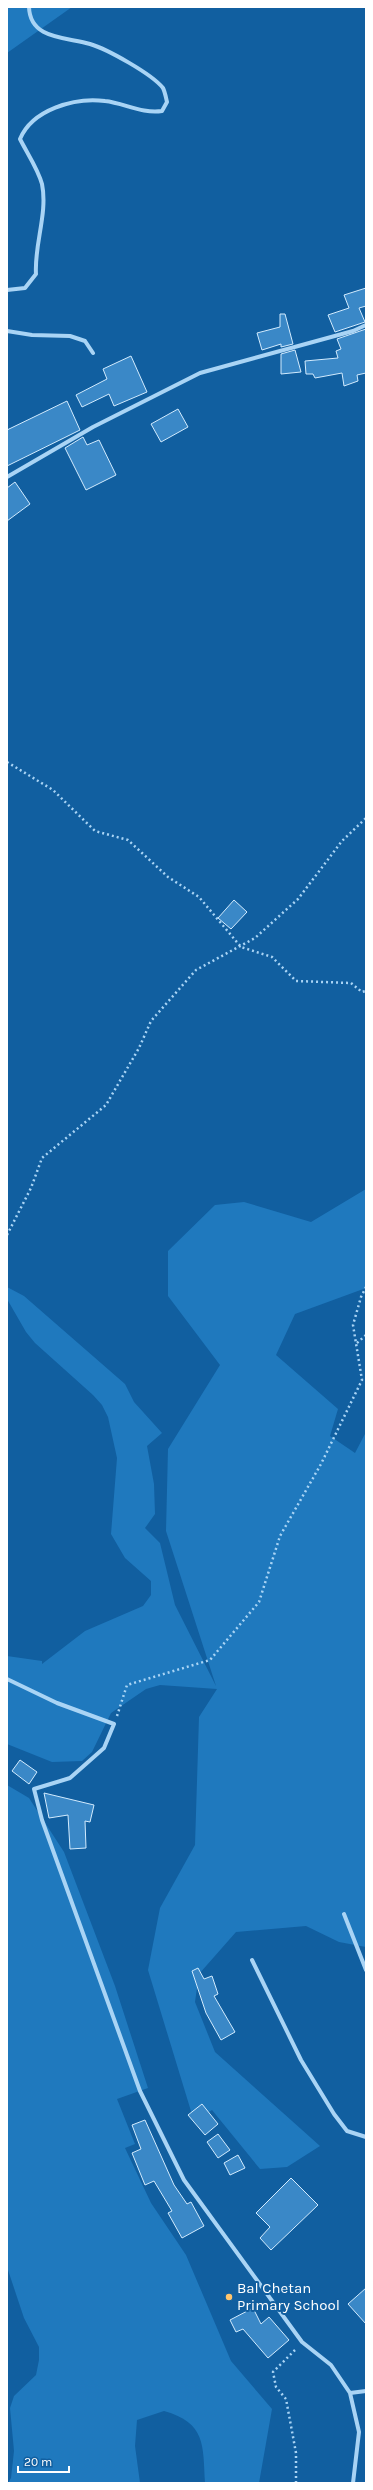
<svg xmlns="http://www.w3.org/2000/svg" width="373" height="2490" viewBox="0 0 373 2490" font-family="Karla,sans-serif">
<rect width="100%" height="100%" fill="#115fa0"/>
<path fill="#1f79be" d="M7,7h65l-65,46z
M366,1189v99l-71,26 -19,41 62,54 -8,27 25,17 11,-21v515l-27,-5 -33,-16 -70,6 -37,42 -4,28 20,50 105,94 -33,21 -27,2 -48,-59 -18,11 -46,-151 12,-62 35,-63 4,-128 18,-28 -57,-4 -14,4 -35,24 -19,39 -10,9 -30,1 -45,-18v-88l35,5v3l43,-33 58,-25 8,-11v-14l-26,-23 -14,-24 6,-76 -9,-41 -6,-12 -9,-10 -58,-52 -9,-11 -19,-33v-12l17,9 101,88 9,18 28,31 -15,13 7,38 1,30 -10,14 15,15 15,62 41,81 -50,-155 2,-82 52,-84 -52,-69v-45l47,-46 29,-3 67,20z
M7,1785l22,13 35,54 51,134 33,102 -31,11 18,45 -10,4 26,55 35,52 45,106 41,48 -13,74h-54c-2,-38 1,-60 -41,-72l-27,9 -2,26 5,37h-132l3,-5 3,-27 -4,-43 4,-12 22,-21 3,-15v-13l-15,-29 -17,-51z"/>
<path fill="#3a88c7" stroke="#d2ebfe" d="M366,288v18l-7,2 6,14 -30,10 -7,-17 21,-7 -5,-13z
M280,314h5l8,30 -12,3v-3l-19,6 -5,-17 23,-6z
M366,329v44l-9,2 1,6 -14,5 -2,-13 -27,5 -2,-4h-7l-1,-13 33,-3 -2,-7 5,-2 -4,-10z
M295,350l6,22 -20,2v-20z
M131,356l16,36 -33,14 -5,-12 -27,13 -6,-12 31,-16 -4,-10z
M67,401l13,29 -73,36v-36z
M178,409l10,18 -27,15 -10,-18z
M83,437l4,8 12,-5 17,35 -30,15 -21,-42z
M15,482l15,22 -23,17v-33z
M234,900l13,12 -16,17 -13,-11z
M20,1760l17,12 -8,12 -17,-13z
M44,1793l50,12 -4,17 -5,-1 1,27 -16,1 -2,-34 -19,3z
M198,1968l6,11 8,-3 6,18 -4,2 21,36 -14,8 -15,-27 -14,-42z
M202,2104l16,20 -13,11 -17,-20z
M145,2120l29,65 13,19 4,-2 13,24 -22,12 -14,-25 4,-2 -18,-30 -9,4 -13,-32 9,-4 -9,-24z
M218,2134l12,16 -12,8 -11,-16z
M238,2155l7,13 -15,7 -6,-12z
M291,2178l27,27 -47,45 -11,-12 10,-11 -14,-14z
M366,2288v36l-18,-20z
M253,2308l8,16 8,-7 20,23 -21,18 -25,-29 -7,3 -6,-12z"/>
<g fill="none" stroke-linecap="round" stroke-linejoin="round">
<path stroke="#a9d4f5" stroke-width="2.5" stroke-dasharray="2 3" stroke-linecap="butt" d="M7,762l46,28 42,41 33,9 40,37 31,20 42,50 31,10 24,24 55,2 11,9 4,-1
M7,1235l24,-47 11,-30 64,-53 33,-57 12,-27 45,-51 59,-32 43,-39 44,-58 24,-23
M357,1343l9,-8
M117,1716l10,-31 83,-25 49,-58 21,-66 41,-72 41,-84 -9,-55 8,-28 5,-10
M295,2350l-22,22 3,15 10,12 10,54v30"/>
<path stroke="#a9d4f5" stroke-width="4" d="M7,290l18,-2 11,-14c-2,-29 12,-61 6,-90 -4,-15 -15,-31 -22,-45 12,-29 54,-42 85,-38 19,2 37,13 57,10l5,-9c-1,-4 -2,-10 -4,-14 -11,-14 -56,-39 -73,-44 -23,-7 -60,-4 -61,-37
M7,331l25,4 38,1 15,5 8,12
M7,477l86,-50 107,-54 153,-42 13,-6
M7,1679l50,24 57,21 -10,24 -34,30 -36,11 8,31 98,271 44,89 118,162 29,23 19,28 9,39 -6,51
M344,1914l22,56
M252,1960l49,100 33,54 13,17 19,6
M350,2393l16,-2"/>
</g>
<circle fill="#ffc56d" stroke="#115fa0" stroke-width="1.5" cx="229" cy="2297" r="4"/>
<g text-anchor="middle" stroke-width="4" stroke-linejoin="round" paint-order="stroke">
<g font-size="15" fill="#fff" stroke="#115fa0" text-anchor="start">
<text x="237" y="2293">Bal Chetan<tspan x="237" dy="17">Primary School</tspan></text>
</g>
</g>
<rect width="373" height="2490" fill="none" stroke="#ffffff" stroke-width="16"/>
<path d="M18 2466v6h51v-6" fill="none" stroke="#ffffff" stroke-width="2"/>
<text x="24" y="2466" font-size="12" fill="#ffffff" stroke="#115fa0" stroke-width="3" paint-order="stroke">20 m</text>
</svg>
